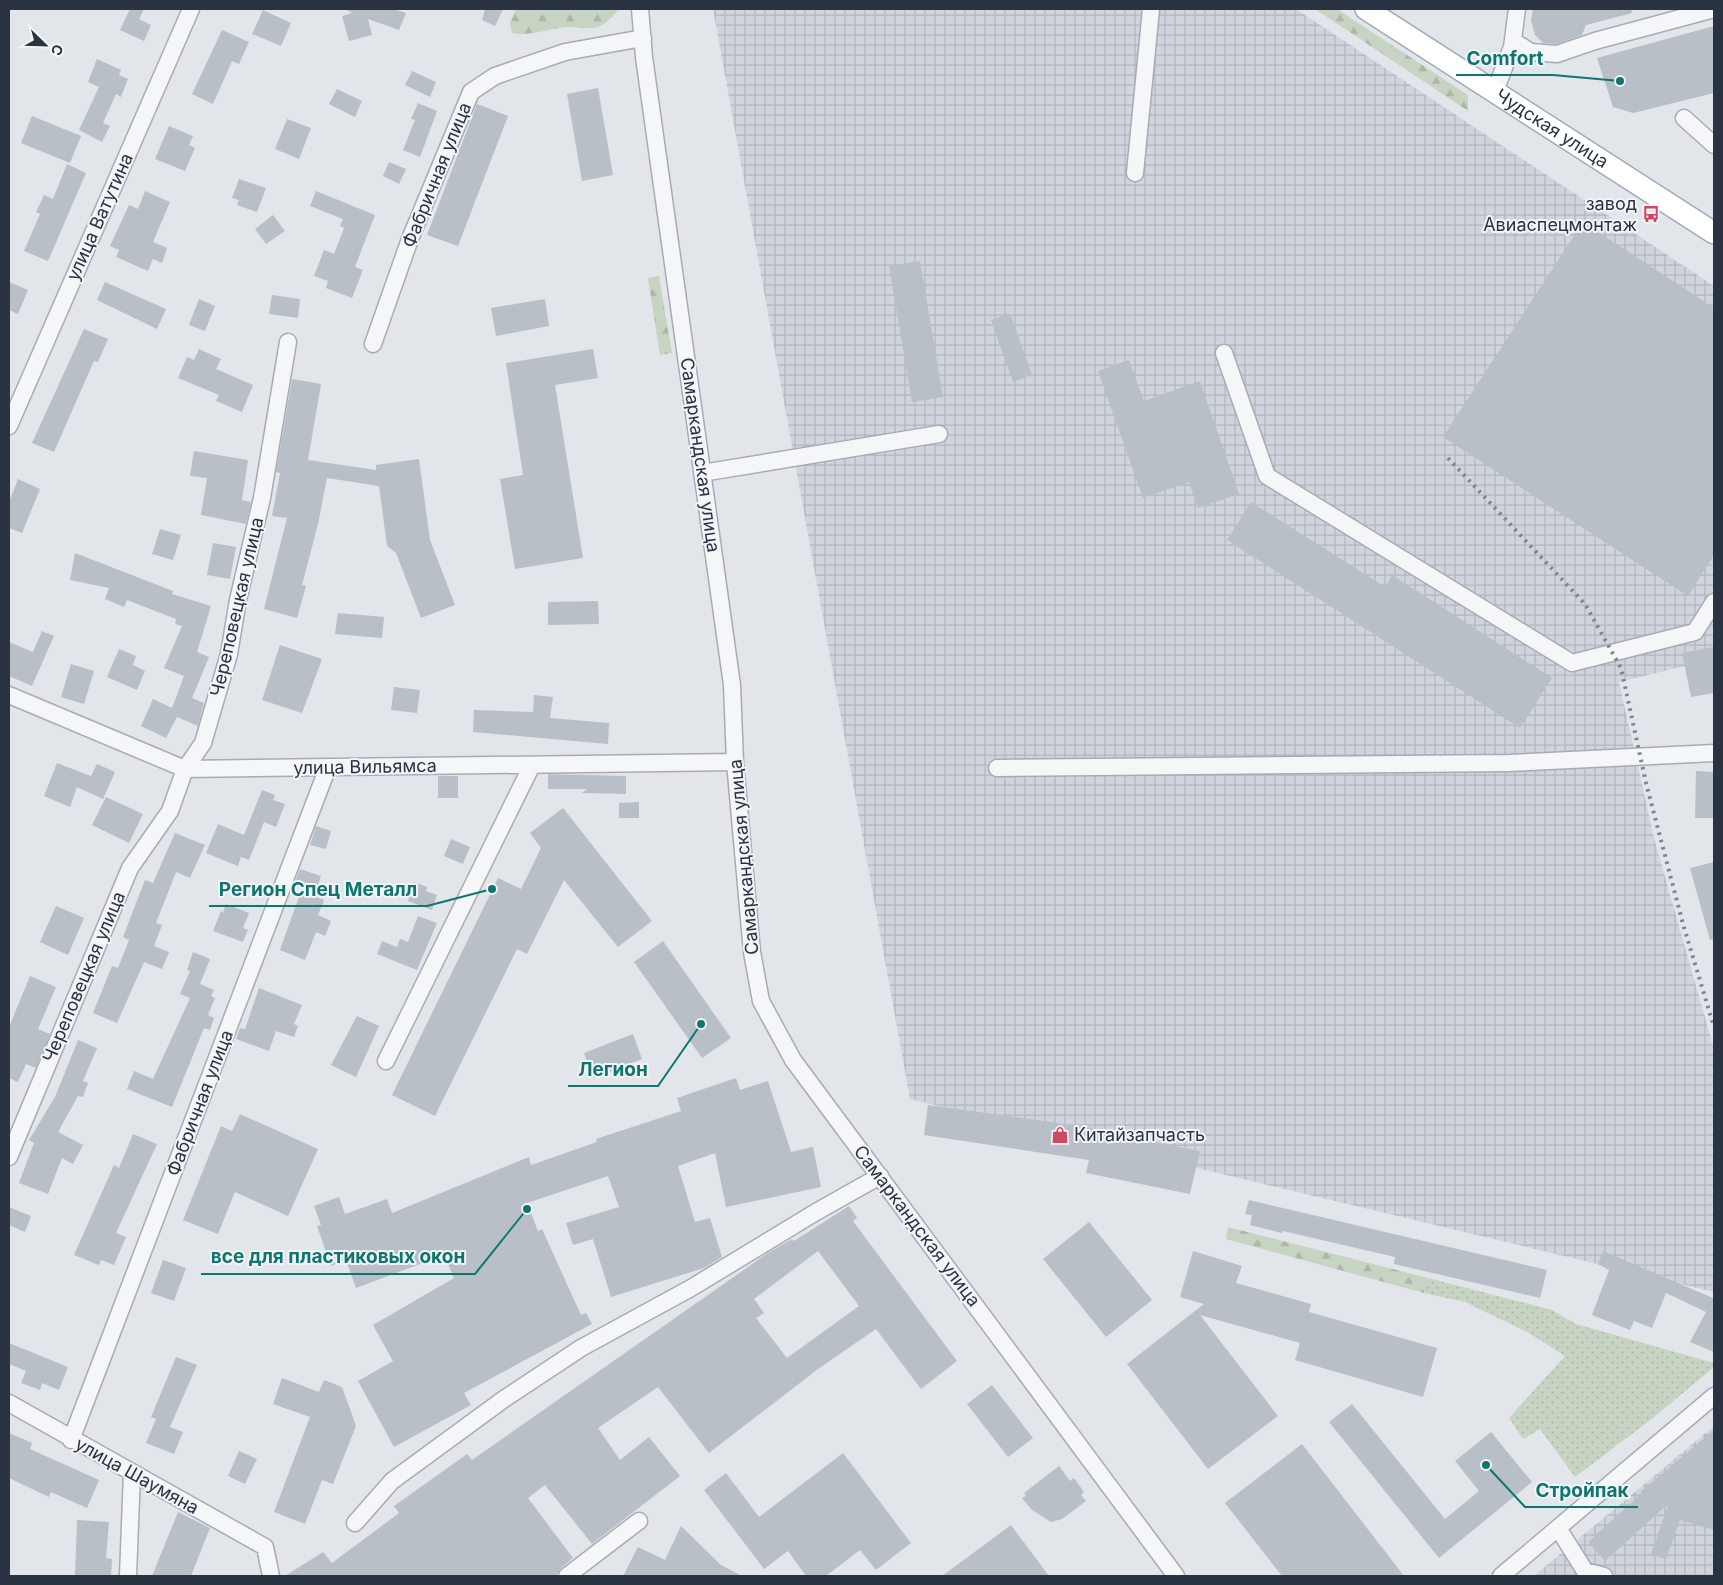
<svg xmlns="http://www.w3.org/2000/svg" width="1723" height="1585" viewBox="0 0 1723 1585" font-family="Inter,sans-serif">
<defs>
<pattern id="industrial-grid" width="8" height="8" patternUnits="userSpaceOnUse" patternTransform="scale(1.25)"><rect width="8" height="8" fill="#d0d4dc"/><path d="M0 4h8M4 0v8" fill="none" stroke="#b3b6be"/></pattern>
<pattern id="grass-dots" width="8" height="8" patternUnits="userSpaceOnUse" patternTransform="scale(1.25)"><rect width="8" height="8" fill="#c8d4c3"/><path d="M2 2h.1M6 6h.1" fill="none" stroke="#acb6a9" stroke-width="1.8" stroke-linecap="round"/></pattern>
<pattern id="forest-firs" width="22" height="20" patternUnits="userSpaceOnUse" patternTransform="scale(1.25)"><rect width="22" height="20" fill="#c8d4c3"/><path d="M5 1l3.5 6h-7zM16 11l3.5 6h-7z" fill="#acb6a9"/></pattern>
</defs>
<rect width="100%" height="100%" fill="#e2e5ea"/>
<path fill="url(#industrial-grid)" d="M713,9h583l418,277v373l-95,23 35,156 60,211v243l-804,-193z
M1714,1426v150h-180z"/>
<path fill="url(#grass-dots)" d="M1428,1278l124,32 24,14 138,39v4l-61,51 -78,59 -35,-48 -17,10 -14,-21 56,-62 -36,-23 -64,-31 -41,-9z"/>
<path fill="url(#forest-firs)" d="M516,9h103c-5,6 -13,15 -21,18 -10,3 -17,0 -27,0 -20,0 -39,10 -59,6l-2,-10z
M1315,9h22l131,86v16z
M659,276l13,77 -12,2 -12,-77z
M1228,1227l200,51 -4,15 -198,-54z"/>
<path fill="#b9bfc7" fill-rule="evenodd" d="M130,9h14l-5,10 12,6 -7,16 -24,-11z
M345,9h48l13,4 -7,17 -31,-11 4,16 -23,6 -7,-25 10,-3z
M485,9h18l-8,17 -13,-6z
M1533,9h98l1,4 -46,12 -4,10 -26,9 -13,-1 -8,-8 -4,-15z
M263,10l28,13 -10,23 -29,-12z
M1714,26v67l-81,20 -20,-6 -16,-49z
M222,30l27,12 -10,22 -7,-3 -19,43 -21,-10z
M97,59l24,11 -2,5 9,4 -7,18 -5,-3 -13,29 7,3 -8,16 -23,-12 20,-43 -11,-5z
M412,71l24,11 -6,15 -25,-12z
M598,88l15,87 -31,6 -15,-87z
M337,89l25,12 -7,16 -26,-13z
M418,103l19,8 -17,46 -17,-7 12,-30 -4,-1z
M477,104l31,12 -50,130 -31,-11z
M32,116l49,20 -11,27 -49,-20z
M287,119l24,9 -12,31 -24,-10z
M169,126l24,10 -4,9 6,3 -10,23 -30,-12z
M389,162l17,7 -7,15 -16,-8z
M67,164l19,9 -38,88 -24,-10 16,-37 -4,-2 8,-17 9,4z
M239,179l27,9 -9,24 -20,-7 2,-5 -7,-2z
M145,191l25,11 -17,40 14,6 -5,15 -9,-4 -5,12 -32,-14 3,-7 -9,-4 19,-41 9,4z
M316,191l59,24 -20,52 8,3 -11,28 -26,-10 2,-7 -14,-5 10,-26 10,4 10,-26 -4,-2 3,-7 -33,-13z
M273,215l12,16 -19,13 -11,-15z
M1583,222l131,86v247l-26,41 -245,-159z
M920,261l23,136 -31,5 -23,-136z
M9,282l19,8 -10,24 -9,-4z
M105,282l61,27 -9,20 -60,-29z
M272,295l28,4 -2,19 -29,-4z
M199,299l16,7 -10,25 -16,-6z
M545,299l4,27 -53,10 -5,-28z
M1010,313l22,62 -19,7 -22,-62z
M84,329l24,10 -10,23 -4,-1 -40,91 -22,-9z
M199,349l22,10 -5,10 37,16 -11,27 -26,-11 3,-6 -41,-17 9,-21 7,3z
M593,349l5,29 -43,7 28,173 -68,11 -15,-90 23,-4 -17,-112z
M1129,360l15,41 56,-20 39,113 -41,14 -9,-26 -46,16 -45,-127z
M292,379l29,5 -13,76 68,10v-5l43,-6 11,81 25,65 -34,13 -25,-65 -9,-7 -8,-60 -52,-8 -9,46 -16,61 4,1 -9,32 -33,-9 23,-91 -15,-2 8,-43 -4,-1z
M194,451l54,9 -6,40 9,2 -5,22 -45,-9 6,-37 -17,-2z
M18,479l22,10 -18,44 -13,-5v-26z
M1251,502l134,85 7,-12 160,103 -32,50 -293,-188z
M160,529l21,6 -8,25 -21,-6z
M213,543l23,4 -6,32 -23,-4z
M75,553l98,38 -1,3 39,12 -14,46 12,5 -17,41 12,5 -6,23 -21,-9 -11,21 -25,-12 12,-27 19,9 12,-32 -20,-8 18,-42 -7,-2 1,-5 -49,-19 -3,7 -19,-8 4,-11 -39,-8z
M598,601l1,23 -51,1v-23z
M338,613l46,4 -2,21 -47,-4z
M42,631l12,5 -22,50 -23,-10v-34l24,10z
M280,645l42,14 -20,54 -40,-13z
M1714,647v46l-23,4 -9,-44z
M119,649l17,7 -3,9 12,6 -8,19 -30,-13z
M71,664l23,7 -10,33 -23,-7z
M394,687l26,3 -3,23 -26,-3z
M534,695l19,2 -3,21 59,5 -1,21 -135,-12 1,-22 59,2z
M57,763l34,13 6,-12 18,8 -12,27 -26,-12 -7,20 -26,-11z
M1696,771l18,1 -1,46h-18z
M548,774l78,2v18l-44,-1 5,-4h-39z
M438,776h20v22h-20z
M262,790l13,5 -2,5 12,4 -9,23 -12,-5 -15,38 -8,-3 -3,9 -32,-13 12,-29 26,11z
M106,797l37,17 -14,29 -37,-18z
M639,802v16h-20v-15z
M563,808l89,113 -34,26 -54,-67 -37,74 -10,-5 -82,167 -43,-21 106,-217 23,11 20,-41 -11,-15z
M316,826l15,5 -5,18 -16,-4z
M175,833l30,12 -15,33 -14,-6 -20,51 6,2 -8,21 15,6 -7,17 -18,-7 -27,61 -24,-10 19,-47 6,2 11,-28 -6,-3 22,-57 8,3z
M451,839l19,8 -7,17 -19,-8z
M1714,862v77l-4,1 -20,-72z
M300,869l21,7 -7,20 10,4 -6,15 13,6 -6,15 -9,-4 -11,28 -25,-10 22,-62 -8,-3z
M414,882l13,5 -1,4 11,4 -5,15 -24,-9z
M226,904l23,9 -6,15 5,2 -5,12 -30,-11 8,-20 2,2z
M56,906l28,12 -16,37 -28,-13z
M418,916l19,7 -20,47 -40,-16 5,-13 15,6 3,-8 8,3z
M663,941l68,97 -29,20 -68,-96z
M193,952l17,7 -10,25 14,6 -3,6 4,2 -7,17 6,3 -4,12 -6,-2 -32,79 -45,-18 7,-18 19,8 37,-81 -10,-4 10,-23 -3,-1z
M30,976l26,11 -18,42 12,5 -14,34 -10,-4 -8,18 -9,-4v-51z
M259,988l43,17 -8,19 4,2 -4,11 -18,-6 -7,20 -33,-12 4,-11 5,1z
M357,1016l22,10 -23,51 -25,-12z
M633,1034l9,25 -49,19 -9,-25z
M78,1040l19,8 -14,33 5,2 -5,14 -5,-1 -20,36 25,13 -10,19 -11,-6 -14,36 -29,-11 15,-40 -5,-3 26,-43z
M736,1078l4,12 28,-9 23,71 22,-5 8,40 -95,20 -11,-54 -37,13 17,56 15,-4 12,39 -18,11 -93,29 -18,-58 -20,6 -7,-22 53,-16 -11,-31 -81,27 11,28 4,-2 39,86 5,-2 6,11 -128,69 7,12 -77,42 -36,-66 35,-20 -20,-36 81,-47 -10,-23 -88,33 -10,-28 -15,6 -14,-40 4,-1 -7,-19 25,-9 6,17 42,-15 5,14 137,-56 2,8 66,-23 -1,-3 85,-28 -4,-13z
M928,1105l165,23v2l107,21 -10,43 -104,-21 3,-13 -165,-25z
M240,1114l78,35 -30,67 -53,-24 -17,42 -35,-14 38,-94 11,5z
M133,1134l24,10 -41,89 10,4 -12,28 -13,-5 -2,5 -25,-10 40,-90 5,3z
M1249,1200l298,70 -7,28 -146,-34 1,-7 -112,-26 -1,2 -32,-8 2,-10 -7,-1z
M849,1206l8,12 -4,3 104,140 -36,28 -45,-60 -58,40 -109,84 -51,-66 -60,41 22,32 29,-23 31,39 -88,68 -47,-59 -17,13 45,60 -12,10 -5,8h-271l38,-24 9,11 67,-50 -5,-7 73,-52 5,6 296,-207 24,-14 2,2zM818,1251l41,55 -72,52 -31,-40 8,-5 -10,-14z
M9,1207l22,9 -6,16 -16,-7z
M1089,1222l63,78 -46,37 -63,-78z
M1193,1251l49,15 -6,17 75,21 -2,8 128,36 -14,49 -128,-37 5,-17 -100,-28 78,101 -70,53 -81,-105 77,-60 -24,-7z
M1603,1251l110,47 1,-2v56l-24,-10 16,-30 -40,-19 -14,35 -18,-7 -4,9 -38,-15 17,-45 -11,-6z
M163,1260l23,8 -12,33 -23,-8z
M9,1343l59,24 -9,23 -17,-7 -2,7 -19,-7 5,-12 -17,-7z
M176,1357l21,8 -27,62 13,5 -9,22 -28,-11 10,-24 -5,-2z
M282,1378l37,14 5,-12 18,7 14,39 -23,58 -11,-4 -17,44 -31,-12 36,-95 -37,-13z
M992,1385l41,53 -25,19 -41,-53z
M1352,1404l93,115 34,-28 -24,-30 36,-29 41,50 -93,76 -110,-136z
M1714,1430v100l-34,-10 -14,39 -15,-5 18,-51 -64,58 -17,-19 54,-49 -2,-1z
M9,1433l23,10 -2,6 69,31 -12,28 -36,-16 -2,5 -40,-19z
M1302,1444l102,132h-122l-57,-73z
M239,1451l18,8 -12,25 -17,-8z
M843,1453l68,90 -35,27 -16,-20 -34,26h-20l-18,-25 -24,18 -60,-79 22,-17 33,44z
M1059,1466l11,15 4,-3 10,14 -3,3 5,6 -24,18 -11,3 -19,-12 -10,-12 4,-2 -2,-3z
M178,1512l32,16 -19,48h-39z
M77,1520l32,2 -3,36 6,1 -1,17h-36z
M1011,1525l38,51h-107l38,-28z
M681,1526l40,39 21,11h-119l15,-29 27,13z"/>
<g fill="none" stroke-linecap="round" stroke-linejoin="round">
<g stroke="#a7acb4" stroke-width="19">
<path id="minor" d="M640,9l4,48 88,628 3,77 17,190 9,49 32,59 383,516
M1513,41l18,11 26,2 38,-13 119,-32
M1495,91l17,-44 5,-38
M1684,118l30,27
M1135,173l16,-164
M373,344l37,-105 61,-147 24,-16 70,-24 78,-14
M1224,353l43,123 305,187 123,-31 19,-30
M9,426l182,-417
M702,473l237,-39
M9,695l176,74 550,-7
M997,768l512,-5 205,-10
M386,1061l146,-296
M9,1157l121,-289 40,-57 15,-42 18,-26 26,-89 9,-54 24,-102 26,-156
M9,1403l256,144 6,29
M71,1440l257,-673
M355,1523l37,-42 112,-82 77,-51 110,-60 125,-76 64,-36
M1558,1528l27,43 19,5
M128,1576l4,-103
M567,1576l72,-55
M1501,1576l213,-180"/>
</g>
<g stroke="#a1aab6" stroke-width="24">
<g id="major">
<path id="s1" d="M1366,9l348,224"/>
</g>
</g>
<use href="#minor" stroke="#f5f6f8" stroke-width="16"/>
<use href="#major" stroke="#fff" stroke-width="21"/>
<path stroke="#7b8594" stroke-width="4" stroke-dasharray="2.5 5" stroke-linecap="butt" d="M1448,458l137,146 36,64 25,115 37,141 31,103"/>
</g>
<defs>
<g id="bus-bare" transform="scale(1.35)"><path d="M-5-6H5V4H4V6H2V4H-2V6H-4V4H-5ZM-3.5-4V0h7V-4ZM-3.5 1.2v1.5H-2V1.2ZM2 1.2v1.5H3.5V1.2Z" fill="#cd4961" stroke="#f2f4f7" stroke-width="2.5" paint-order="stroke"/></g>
<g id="shop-bare" transform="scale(1.35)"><path d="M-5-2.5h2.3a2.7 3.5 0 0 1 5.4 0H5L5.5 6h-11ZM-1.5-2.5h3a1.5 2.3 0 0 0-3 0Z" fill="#cd4961" stroke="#f2f4f7" stroke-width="2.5" paint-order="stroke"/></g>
</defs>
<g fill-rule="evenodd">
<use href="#bus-bare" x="1651" y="214"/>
<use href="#shop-bare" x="1060" y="1135"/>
</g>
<g text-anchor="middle" stroke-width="4" stroke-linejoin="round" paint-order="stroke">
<g font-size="18" fill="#2a3342" stroke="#f2f4f7">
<text dy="6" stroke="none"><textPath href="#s1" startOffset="221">Чудская улица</textPath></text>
<text transform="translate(437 175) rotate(-68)" y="6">Фабричная улица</text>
<text transform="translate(100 217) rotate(-66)" y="6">улица Ватутина</text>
<text transform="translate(700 455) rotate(82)" y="6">Самаркандская улица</text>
<text transform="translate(237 607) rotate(-77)" y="6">Череповецкая улица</text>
<text transform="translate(365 767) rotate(-1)" y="6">улица Вильямса</text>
<text transform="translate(744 857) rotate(-95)" y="6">Самаркандская улица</text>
<text transform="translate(84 977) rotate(-67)" y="6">Череповецкая улица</text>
<text transform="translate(200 1103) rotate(-69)" y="6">Фабричная улица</text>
<text transform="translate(917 1226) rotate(53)" y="6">Самаркандская улица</text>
<text transform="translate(137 1476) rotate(29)" y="6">улица Шаумяна</text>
</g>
<g font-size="18" fill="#2a3342" stroke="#f2f4f7" text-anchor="end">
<text x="1637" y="210">завод<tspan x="1637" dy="21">Авиаспецмонтаж</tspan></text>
<text x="1074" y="1141" text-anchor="start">Китайзапчасть</text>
</g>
</g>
<path fill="none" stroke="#0f766e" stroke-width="2" d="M1620 81L1553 75H1456M492 889L427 906H209M701 1024L658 1086H568M527 1209L475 1274H201M1486 1465L1525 1507H1638"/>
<g fill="#0f766e" stroke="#f2f4f7" stroke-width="2">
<circle cx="1620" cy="81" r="5"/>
<circle cx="492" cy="889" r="5"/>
<circle cx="701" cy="1024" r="5"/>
<circle cx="527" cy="1209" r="5"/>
<circle cx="1486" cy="1465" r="5"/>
</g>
<g font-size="19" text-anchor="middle" font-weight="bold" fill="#0f766e" stroke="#f2f4f7" stroke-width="4" stroke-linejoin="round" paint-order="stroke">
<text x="1505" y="65">Comfort</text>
<text x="318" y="896">Регион Спец Металл</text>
<text x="613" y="1076">Легион</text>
<text x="338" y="1263">все для пластиковых окон</text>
<text x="1582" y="1497">Стройпак</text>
</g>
<rect width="1723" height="1585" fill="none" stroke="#2a3342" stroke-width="20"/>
<g transform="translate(45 45) rotate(113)" stroke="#f2f4f7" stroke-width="4" paint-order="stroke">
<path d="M0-4L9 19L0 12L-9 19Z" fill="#2a3342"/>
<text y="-8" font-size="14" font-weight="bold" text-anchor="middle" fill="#2a3342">С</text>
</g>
</svg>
